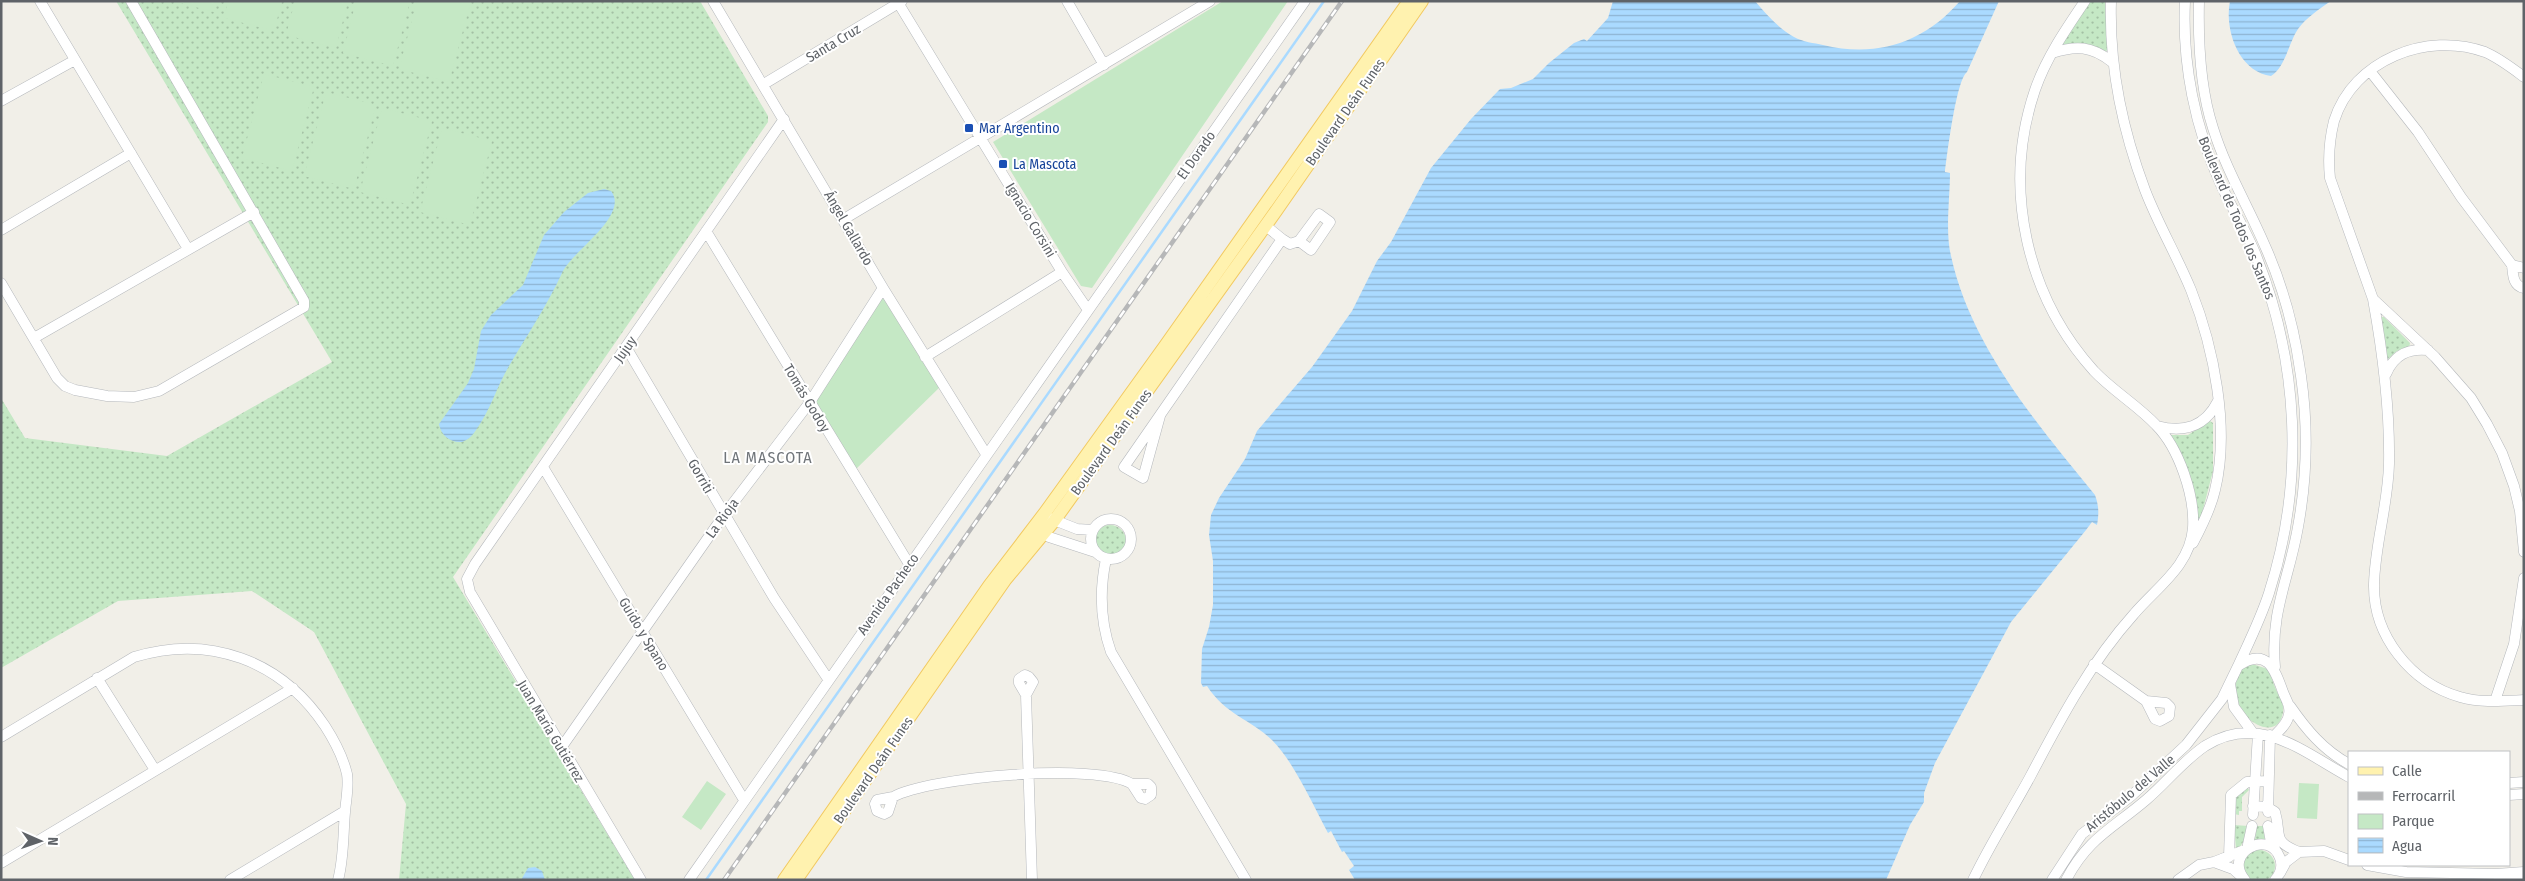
<svg xmlns="http://www.w3.org/2000/svg" width="2525" height="881" viewBox="0 0 2525 881" font-family="'Fira Sans Condensed',sans-serif">
<defs>
<pattern id="grass-dots" width="8" height="8" patternUnits="userSpaceOnUse" patternTransform="scale(1.25)"><rect width="8" height="8" fill="#c5e8c5"/><path d="M2 2h.1M6 6h.1" fill="none" stroke="#a3c0a4" stroke-width="1.8" stroke-linecap="round"/></pattern>
<pattern id="water-rules" width="6" height="5" patternUnits="userSpaceOnUse" patternTransform="scale(1.25)"><rect width="6" height="5" fill="#aadaff"/><path d="M0 2.5h6" fill="none" stroke="#8eb4d2"/></pattern>
</defs>
<rect width="100%" height="100%" fill="#f1efe8"/>
<path fill="url(#grass-dots)" d="M116,1h584l68,115v6l-315,455 182,303h-236l7,-76 -92,-172 -62,-41 -134,10 -117,67v-270l24,40 142,18 165,-94z
M2089,1h16l3,49 -4,2 -21,-9 -19,3 -3,-5z
M2382,317h2l26,26 -1,5 -12,3 -10,9 -9,-39z
M2210,421l3,2v48l-13,50 -3,-1 -29,-81 3,-4h17z
M1094 541a16 16 0 1 1 32 0a16 16 0 1 1-32 0Z
M2252,664l16,5c3,6 4,11 7,18 3,8 10,16 8,25 -5,35 -55,4 -47,-29 2,-11 6,-16 16,-19z
M2247,786l2,4 -7,7v14h-3v4l-5,-1 1,-18z
M2234,825l14,1 -1,9 -8,14h-3z
M2256,826h8l1,14 -10,1z
M2243 866a16 16 0 1 1 32 0a16 16 0 1 1-32 0Z"/>
<path fill="#c5e8c5" d="M173,1h43l-2,11z
M228,1h54l-8,30 -50,-13z
M295,1h53l-12,47 -50,-13z
M356,1h54l-17,65 -50,-13z
M417,1h54l-22,81 -50,-13z
M1223,1h65l-196,287 -11,-2 -88,-144z
M264,74l50,13 -22,84 -50,-13z
M326,92l50,13 -22,84 -50,-13z
M382,108l50,13 -22,84 -50,-13z
M442,128l50,13 -22,84 -50,-13z
M884,295l57,91 -86,84 -42,-68z
M707,781l19,13 -25,36 -19,-13z
M2299,783l20,1 -2,35 -20,-1z"/>
<path fill="url(#water-rules)" d="M1613,1h142c11,13 24,28 39,36 9,5 20,6 29,8 53,13 101,-2 137,-44h39l-32,71c-11,8 -20,84 -22,100l5,1c0,25 -5,59 1,83 20,91 87,169 144,239 4,11 4,19 2,30l-5,-3 -6,8 -75,92 -76,141 -11,30v9l-14,23 -24,55h-531l-6,-10 5,-4 -10,-15 -2,1 -11,-21 -3,2c-15,-28 -34,-71 -56,-93 -22,-21 -46,-25 -65,-54l-4,1 -2,-4 1,-34 7,-22 4,-22v-44l-4,-26 2,-20 8,-17 26,-39 12,-28 55,-64 40,-56 25,-50 14,-19 40,-74 40,-49 29,-30 11,-1 22,-9 16,-16 25,-20 10,-4 3,2 21,-23z
M2230,1h101c-12,8 -25,17 -33,28 -9,13 -13,39 -27,47 -32,-4 -47,-46 -41,-75z
M604,189l7,2c19,24 -39,60 -49,82 -15,33 -35,62 -53,93 -12,20 -19,45 -33,64 -3,5 -8,10 -14,12 -11,1 -21,-6 -23,-18l29,-41 6,-14 7,-38 10,-16 32,-30 21,-50 20,-23 24,-19z
M535,867l7,4 3,9h-24l7,-12z"/>
<g fill="none" stroke-linecap="round" stroke-linejoin="round">
<path stroke="#aadaff" stroke-width="2.5" d="M706,880l618,-879"/>
<g stroke="#b5b8bc" stroke-width="11">
<path id="minor" d="M40,1l148,248
M713,1l170,287 103,166
M897,1l165,271 26,38
M1067,1l37,64
M2111,1c-2,66 11,128 34,189 13,34 32,66 46,100 23,58 39,139 24,200 -4,18 -13,36 -22,53
M2185,1c-3,63 10,127 36,184 11,23 24,44 34,68 44,108 50,228 14,340 -8,25 -20,49 -31,73
M2199,1c-1,42 1,87 14,127 13,42 35,78 52,118 18,40 30,86 36,130 7,49 6,102 -3,151 -9,52 -28,85 -23,140
M2052,53c24,-8 40,-7 60,9
M2370,71l48,61 43,65 51,68
M2524,77c-12,-9 -25,-19 -39,-25 -58,-21 -132,8 -151,69 -5,20 -6,38 -4,57l43,121 62,58 36,41 16,26 15,29 12,33 6,25 4,41
M764,84l138,-83
M1,101l74,-41
M844,219l366,-218
M1266,226l16,13
M1,230l130,-77
M706,231l203,333
M2524,268l-12,-3c1,10 1,21 12,23
M1,283l56,95 8,8 10,4 32,6 27,1 25,-6 145,-84v-6l-173,-300
M2373,299c10,55 17,109 16,165 -1,41 -14,80 -15,120 -1,52 37,99 86,113 21,6 42,4 64,3
M34,338l220,-126
M626,347l148,251 54,81
M925,357l137,-85
M2386,374c8,-19 22,-26 42,-24
M1160,416l-17,62 -19,-11 158,-228 8,5 9,-3 12,9 19,-28 -11,-8 -20,27
M2157,426c27,7 48,1 61,-25
M543,467l201,333
M1049,518l28,11 16,1
M1091 539a20 20 0 1 1 40 0a20 20 0 1 1-40 0Z
M1039,531l10,6 46,15
M1106,559c-7,33 -6,62 5,93l135,228
M2094,664l52,37
M1025,675l4,2 4,5 -7,13 -7,-12v-4z
M97,678l58,92
M2230,684l4,23 19,26
M1026,695l6,185
M2146,701l20,2 4,4 -1,9 -9,5 -5,-2z
M2495,701l19,-57 10,-66
M2290,706c16,23 33,44 59,58
M1,737l133,-80c75,-23 147,3 191,69 9,14 18,31 22,48 2,12 -1,26 -2,38 -2,22 -1,46 -7,68
M561,748l163,-233 86,-113 73,-114
M2509,783l15,-1
M1132,784h16l3,3v8l-6,4 -4,-1z
M2509,795l15,-1
M893,797c36,-20 205,-35 239,-13
M893,797l-5,15 -4,2 -7,-3 -2,-7 2,-4z
M2253,806l14,1 8,5c7,23 -4,29 24,40l-13,10 -6,11
M2268,812l2,-77
M2253,815l5,-81
M2268,826l3,16 4,7
M2299,852l25,-1 25,9
M2229,857l2,-62 16,-13 21,-1
M1,863l292,-175
M2367,865l39,7 90,2
M2524,872l-28,2 28,5
M2242,877l-9,-8 -19,-7 33,-13 5,-23
M230,880l115,-69
M641,880l-171,-288 -3,-13 8,-15 309,-445
M689,880l616,-879
M1973,880c17,-36 38,-68 57,-103 30,-57 60,-114 104,-163 23,-27 56,-48 59,-86 2,-32 -14,-80 -37,-103 -19,-20 -43,-34 -62,-54 -68,-75 -92,-184 -59,-281 11,-32 31,-61 50,-89
M2052,880l30,-46 49,-38 55,-51 36,-46 16,-33c29,-20 37,4 45,26 3,8 8,14 6,22 -1,9 -9,16 -15,22
M2066,880c22,-42 46,-51 80,-80 20,-17 37,-39 59,-54 54,-34 98,6 144,31
M2178,880l21,-15 15,-3
M2245,880c-23,-27 24,-52 35,-22 3,8 1,15 -5,22"/>
</g>
<g stroke="#f2c960" stroke-width="14">
<path id="major" d="M784,880l205,-294 55,-72 121,-168 244,-345
M796,880l209,-300 49,-59 222,-310 146,-210"/>
</g>
<use href="#minor" stroke="#fff" stroke-width="10"/>
<use href="#major" stroke="#fff2af" stroke-width="12"/>
<g stroke="#b6b7b8" stroke-width="4.5">
<path id="rail" d="M724,880l618,-879"/>
</g>
<use href="#rail" stroke="#fff" stroke-width="2.5" stroke-dasharray="8" stroke-linecap="butt"/>
</g>
<g fill="#1a4fb4" stroke="#fff" stroke-width="2">
<rect x="964" y="123" width="10" height="10" rx="2.5"/>
<rect x="998" y="159" width="10" height="10" rx="2.5"/>
</g>
<g text-anchor="middle" stroke-width="4" stroke-linejoin="round" paint-order="stroke">
<g font-size="14" fill="#5f6368" stroke="#fff">
<text transform="translate(833 43) rotate(-31)" y="5">Santa Cruz</text>
<text transform="translate(1345 112) rotate(-55)" y="5">Boulevard Deán Funes</text>
<text transform="translate(1196 155) rotate(-55)" y="5">El Dorado</text>
<text transform="translate(2237 218) rotate(67)" y="5">Boulevard de Todos los Santos</text>
<text transform="translate(1031 220) rotate(59)" y="5">Ignacio Corsini</text>
<text transform="translate(849 228) rotate(60)" y="5">Ángel Gallardo</text>
<text transform="translate(625 349) rotate(-55)" y="5">Jujuy</text>
<text transform="translate(807 398) rotate(59)" y="5">Tomás Godoy</text>
<text transform="translate(1111 442) rotate(-54)" y="5">Boulevard Deán Funes</text>
<text transform="translate(701 476) rotate(60)" y="5">Gorriti</text>
<text transform="translate(722 518) rotate(-54)" y="5">La Rioja</text>
<text transform="translate(888 594) rotate(-55)" y="5">Avenida Pacheco</text>
<text transform="translate(644 634) rotate(59)" y="5">Guido y Spano</text>
<text transform="translate(551 731) rotate(59)" y="5">Juan María Gutiérrez</text>
<text transform="translate(873 770) rotate(-55)" y="5">Boulevard Deán Funes</text>
<text transform="translate(2130 793) rotate(-40)" y="5">Aristóbulo del Valle</text>
</g>
<g font-size="14" fill="#164399" stroke="#fff" text-anchor="start">
<text x="979" y="133">Mar Argentino</text>
<text x="1013" y="169">La Mascota</text>
</g>
<g font-size="16" letter-spacing="1" fill="#70757a" stroke="#fff">
<text x="768" y="463">LA MASCOTA</text>
</g>
</g>
<rect width="2525" height="881" fill="none" stroke="#5f6368" stroke-width="5"/>
<rect x="2348" y="751" width="162" height="115" fill="#ffffff" stroke="#bfc1c3"/>
<rect x="2358" y="767" width="25" height="8" fill="#fff2af" stroke="#bfc1c3"/>
<text x="2392" y="776" font-size="15" fill="#5f6368">Calle</text>
<rect x="2358" y="792" width="25" height="8" fill="#b6b7b8" stroke="#bfc1c3"/>
<text x="2392" y="801" font-size="15" fill="#5f6368">Ferrocarril</text>
<rect x="2358" y="814" width="25" height="15" fill="#c5e8c5" stroke="#bfc1c3"/>
<text x="2392" y="826" font-size="15" fill="#5f6368">Parque</text>
<rect x="2358" y="838" width="25" height="15" fill="url(#water-rules)" stroke="#bfc1c3"/>
<text x="2392" y="851" font-size="15" fill="#5f6368">Agua</text>
<g transform="translate(40 841) rotate(92)" stroke="#ffffff" stroke-width="4" paint-order="stroke">
<path d="M0-4L9 19L0 12L-9 19Z" fill="#5f6368"/>
<text y="-8" font-size="14" font-weight="bold" text-anchor="middle" fill="#5f6368">N</text>
</g>
</svg>
